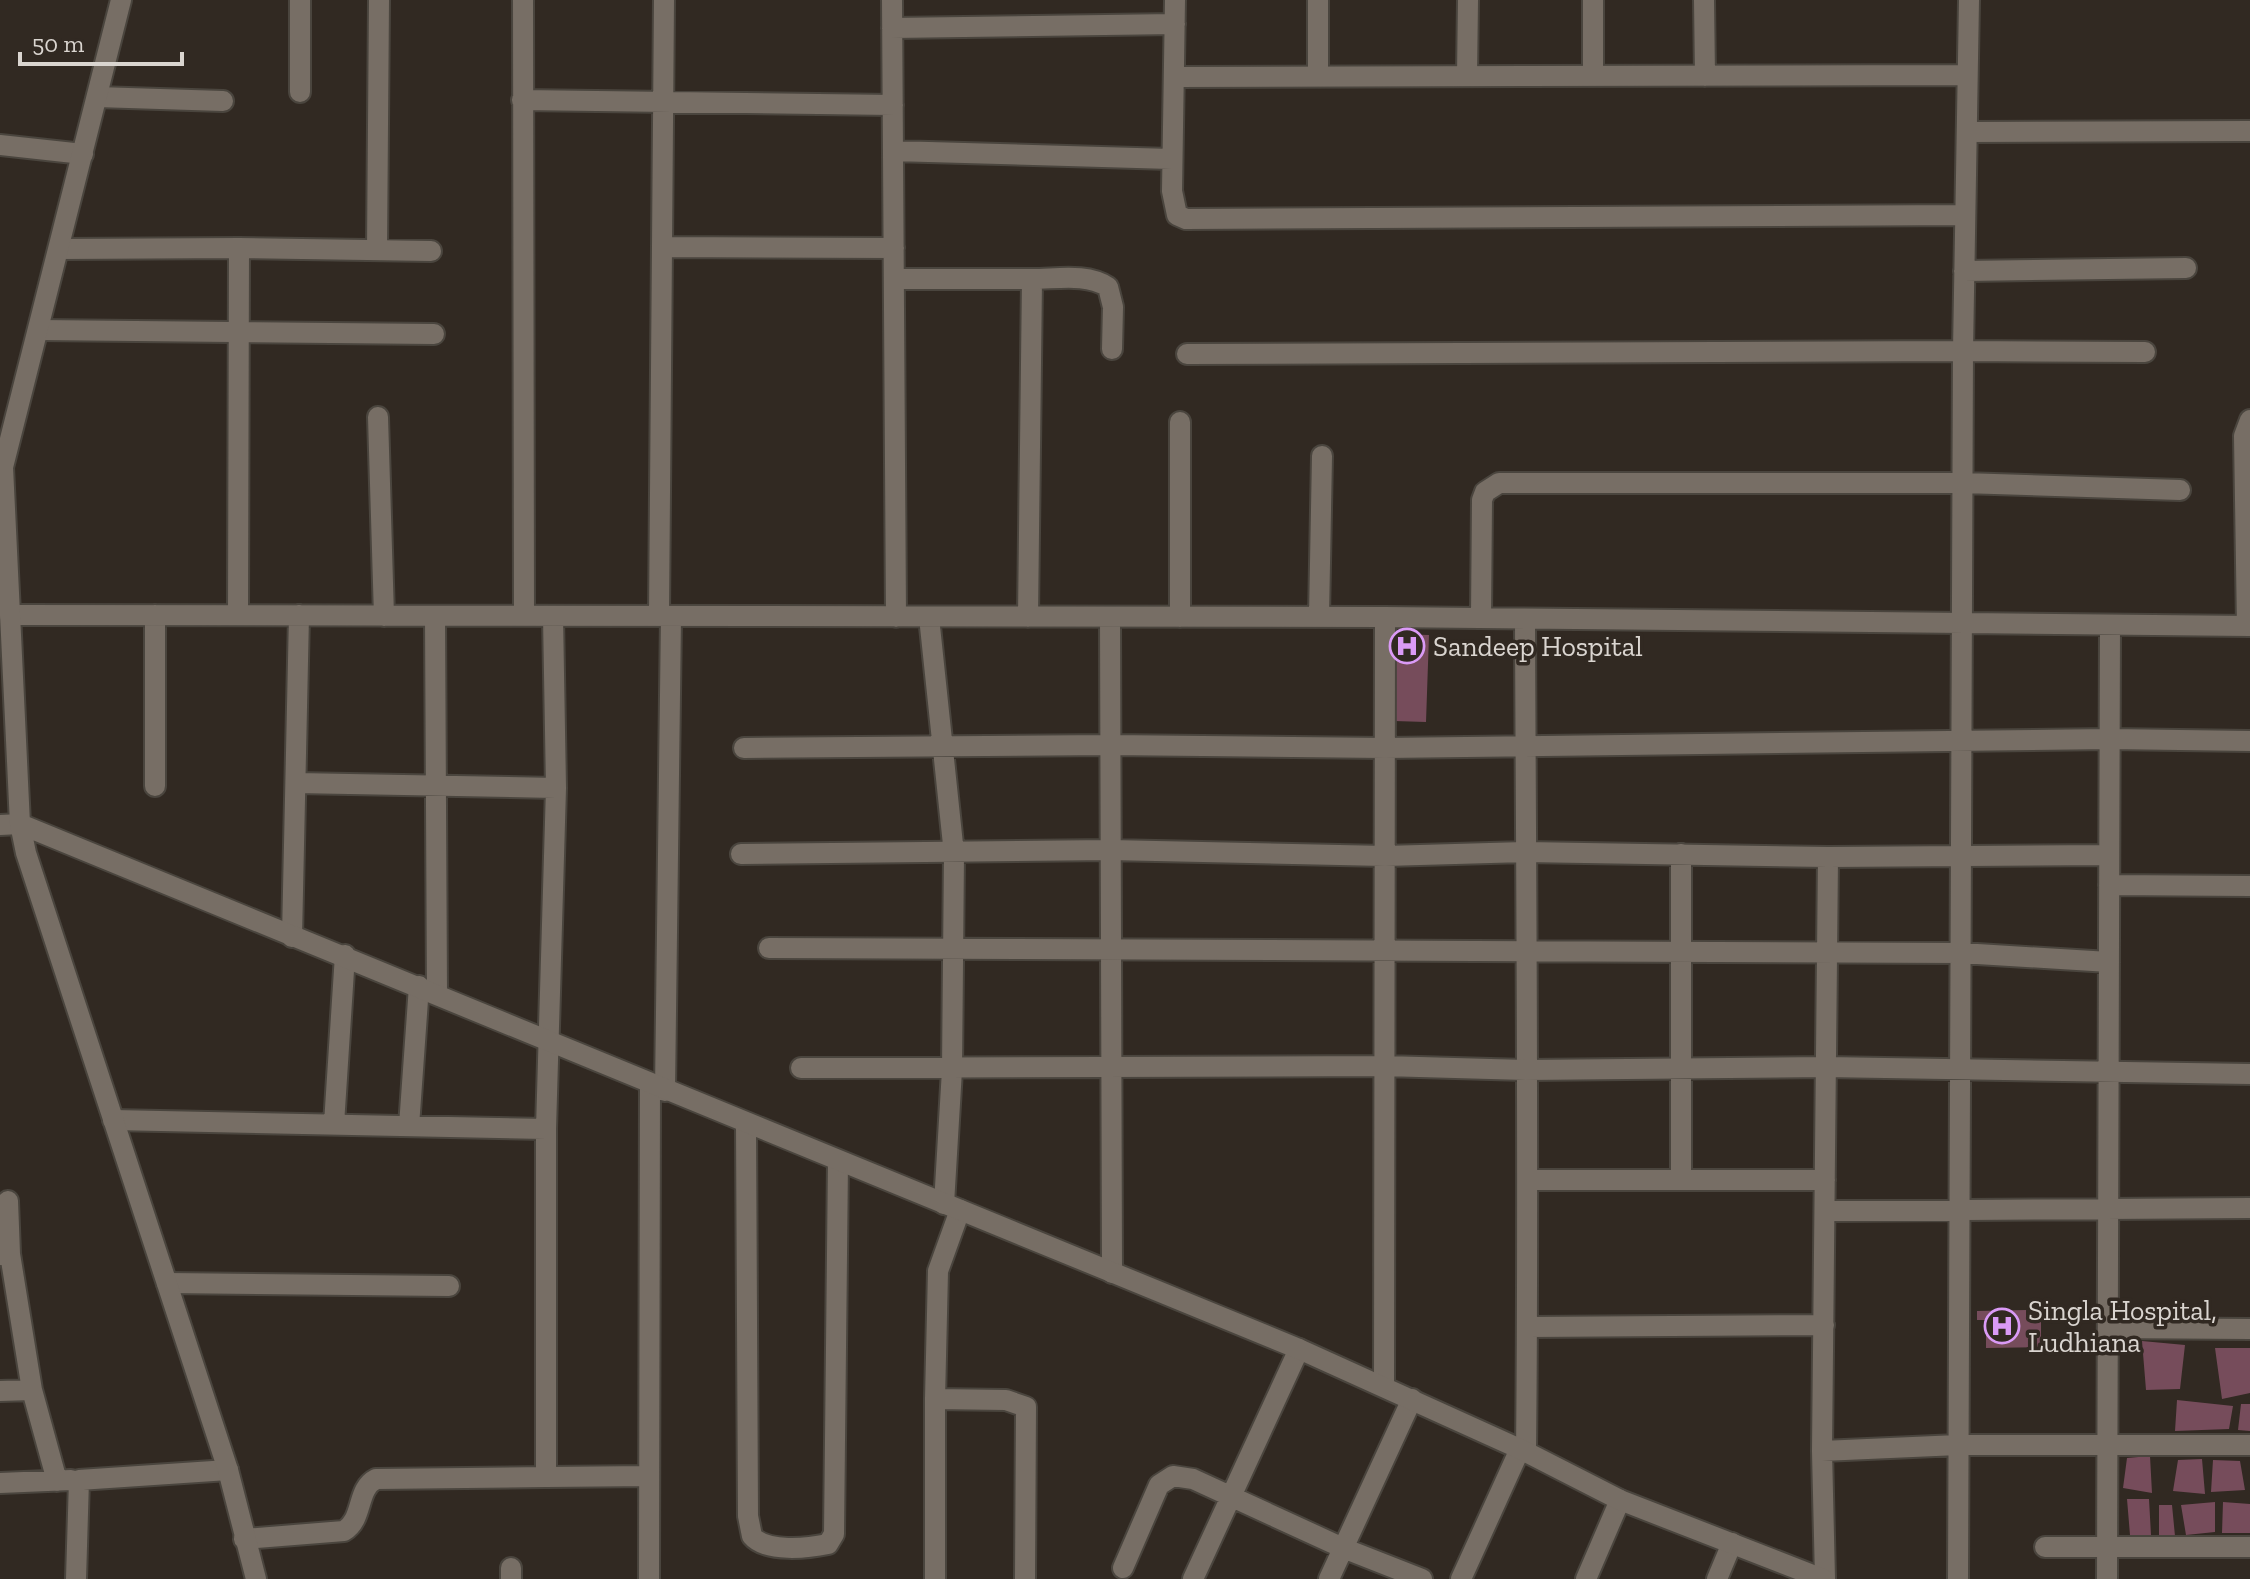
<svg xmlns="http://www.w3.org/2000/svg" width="2250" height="1579" viewBox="0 0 2250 1579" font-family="'Zilla Slab',serif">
<rect width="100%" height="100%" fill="#312922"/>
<path fill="#764c5b" d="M1397,634l32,1 -3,87 -32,-1z
M2026,1310v8h10v-6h5v35l-55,1v-28h-9v-9z
M2142,1341l43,4 -5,44 -34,1z
M2215,1348h35v45l-28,6z
M2177,1400l56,6 -4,23 -54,2z
M2241,1404h9v27l-12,-1z
M2150,1456l2,37 -29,-5 4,-30z
M2202,1459l3,35 -32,-3 5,-31z
M2213,1460l27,1 5,29 -34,2z
M2127,1499h22l2,36h-21z
M2215,1502v30l-29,3 -5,-30z
M2223,1502l27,2v29h-28z
M2159,1505h13l3,31 -16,2z"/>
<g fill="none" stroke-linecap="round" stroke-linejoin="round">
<g stroke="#4a453e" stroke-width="24">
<path id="minor" d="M300,0v92
M523,0l1,616
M892,0l4,617
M1175,0l-3,191 5,24 9,4 779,-4
M1318,0v76
M1593,0v76
M1704,0l1,76
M1969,0l-6,351 182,1
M892,28l283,-4
M1467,76l1,-76
M1175,77l792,-2
M97,97l126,4
M522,100l371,5
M1967,132l283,-1
M0,145l83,9
M893,151l278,8
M662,247l232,1
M239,248l192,3
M60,249l179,-1 -1,367
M377,250l2,-250
M1964,271l222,-3
M894,279h138l-4,338
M1032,279c25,0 55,-6 76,8l5,20 -1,42
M39,330l395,4
M1187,354l776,-3 -5,1228
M378,417l6,199
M1180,422v195
M10,615l1375,2 865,9
M155,615v171
M435,616l2,378
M553,616l3,172
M659,616l5,-616
M929,617l25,237 -2,216 -8,134
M1110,617l2,656
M1319,617l3,-161
M1481,618l1,-118 3,-8 14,-9h464l217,7
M1525,619c1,278 4,555 1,833
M2247,626l-3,-190 6,-16
M744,748l366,-3 275,3 725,-9 140,2
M296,783l260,5 -10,341v348l103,-1
M0,825l20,-1
M741,854l369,-4 275,6 140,-4 303,5
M1681,854v325
M2109,885l141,1
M292,937l7,-322
M769,948l1192,5 148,9
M801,1068l583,-2 142,4 300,-3 424,7
M665,1091l6,-475
M113,1120l433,9
M334,1124l11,-169
M746,1124l2,392 4,20c14,17 57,12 76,8l6,-10 4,-373
M409,1126l10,-140
M1529,1180h296
M960,1210l-22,61 -3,128 71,1 20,7 -1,172
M1825,1211l425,-3
M10,1254l22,136 25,91
M0,1255l10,-1 -2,-53
M167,1283l282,3
M1528,1327l296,-2
M2108,1328l142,1
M1384,1386l1,-769
M0,1391l32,-1
M935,1399v180
M1822,1451l6,-594 281,-2
M0,1483l71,-3
M244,1539l100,-8c20,-12 12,-42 32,-52l170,-2
M2045,1547h205
M1123,1568l36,-83 14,-9 20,3 150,69 79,31
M76,1579l3,-99 149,-10
M511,1579v-11
M649,1579l1,-494
M1193,1579l106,-230
M1329,1579l83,-180
M1461,1579l59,-130
M1586,1579l34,-79
M1717,1579l15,-36
M1825,1579l-3,-128 136,-6h292
M2107,1579l3,-954"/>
</g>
<g stroke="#4a453e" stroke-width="24">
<path id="tertiary" d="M121,0l-118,467 17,357 6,29 202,617 28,109
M20,824l1279,525 221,100 100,51 203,79"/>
</g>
<use href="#minor" stroke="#776e65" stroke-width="20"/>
<use href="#tertiary" stroke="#776e65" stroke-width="20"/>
</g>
<defs>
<g id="hospital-ring" transform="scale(1.8)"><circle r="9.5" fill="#312922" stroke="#da9af6" stroke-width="1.5"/><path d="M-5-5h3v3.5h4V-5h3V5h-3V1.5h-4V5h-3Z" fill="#da9af6"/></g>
</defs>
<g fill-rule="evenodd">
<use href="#hospital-ring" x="1407" y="646"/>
<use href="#hospital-ring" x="2002" y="1326"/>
</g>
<g text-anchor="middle" stroke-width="7" stroke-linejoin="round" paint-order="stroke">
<g font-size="28" fill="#dad5d0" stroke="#312922" text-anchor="start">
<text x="1433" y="656">Sandeep Hospital</text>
<text x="2028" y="1320">Singla Hospital,<tspan x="2028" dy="32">Ludhiana</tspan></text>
</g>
</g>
<path d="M20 52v12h162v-12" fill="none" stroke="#dad5d0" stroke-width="4"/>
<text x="32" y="52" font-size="24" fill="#dad5d0" stroke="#312922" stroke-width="6" paint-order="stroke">50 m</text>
</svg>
